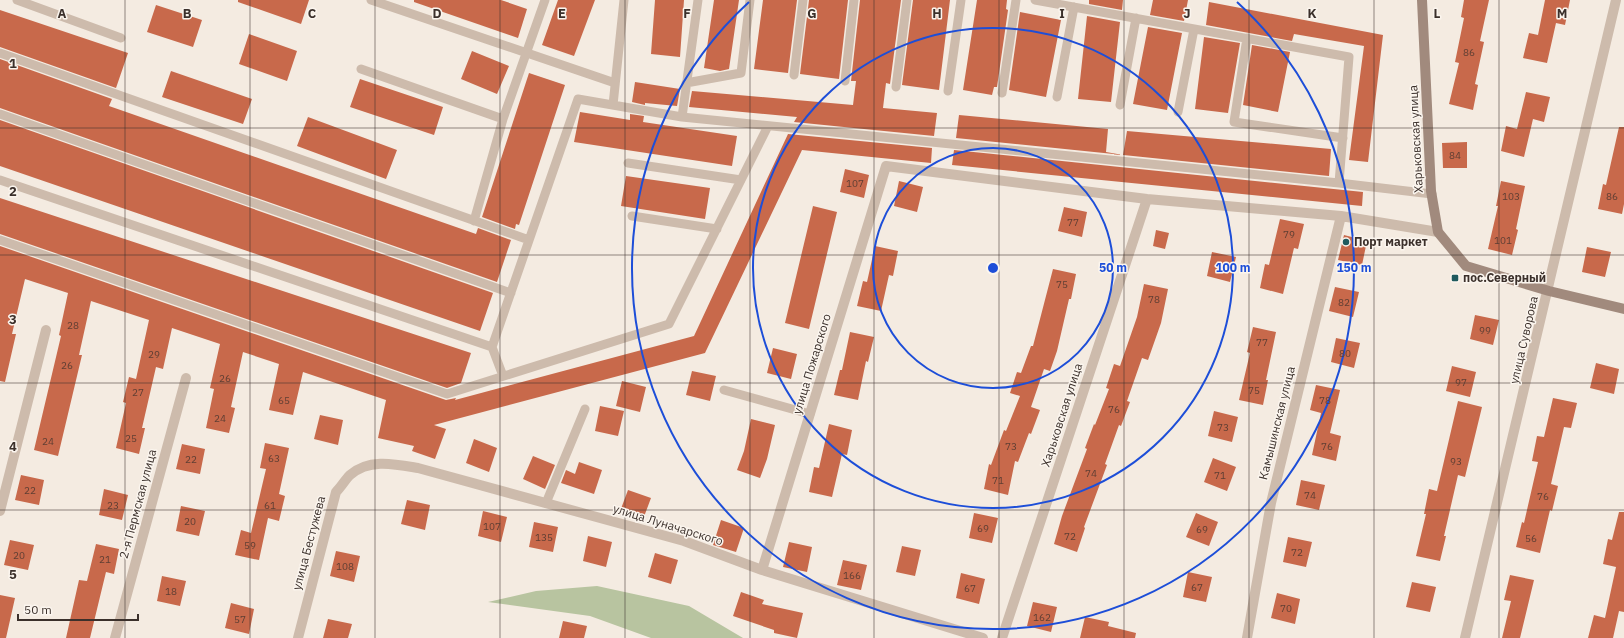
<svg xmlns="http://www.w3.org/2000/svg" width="1624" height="638" viewBox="0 0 1624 638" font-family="'IBM Plex Sans',sans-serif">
<rect width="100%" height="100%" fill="#f4ebe1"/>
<path fill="#b8c4a0" d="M597,586l92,20 54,32h-92l-61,-22 -102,-14 48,-11z"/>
<path fill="#c8694b" d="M238,0h71l-8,24 -63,-22z
M414,0h87l26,9 -9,29 -104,-36z
M558,0h37l-21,56 -32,-11z
M655,0h29l-4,57 -29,-3z
M714,0h25l-10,69 -9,2 -16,-3z
M763,0h34l-9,73 -34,-4z
M809,0h39l-9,79 -39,-5z
M860,0h41l-11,84 -4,-1 -3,25 54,5 -3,23 -140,-14 3,-5 -108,-10 3,-16 161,14 3,-24h-5z
M913,0h37l-11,90 -37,-5z
M977,0h30l-1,9 2,1 -11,77h-3l-2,8 -29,-5z
M1089,0h34l-1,10 -33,-6z
M1153,0h35l-4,21 -34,-6z
M1464,0h25l-9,41 4,1 -9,42 3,1 -5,25 -24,-6 10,-41 -4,-1 9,-44 -3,-1z
M1545,0h25l-5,25 -9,-2 -9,40 -24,-5 6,-25 9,2z
M1209,2l174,33 -15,127 -19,-2 15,-114 -70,-12 -2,7 -86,-16z
M156,5l46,15 -9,27 -46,-15z
M0,10l128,43 -12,35 -116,-41z
M1020,12l41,8 -15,77 -37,-7z
M1087,16l33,6 -9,80 -33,-3z
M1148,27l34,6 -15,77 -34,-6z
M249,34l48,17 -10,30 -48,-17z
M1204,37l36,6 -12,70 -33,-4z
M1252,45l38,7 -12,60 -35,-7z
M472,51l37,15 -12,28 -36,-15z
M0,59l112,40 -3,7 367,128 2,-6 33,12 -14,42 -497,-174z
M171,71l81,28 -9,25 -81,-27z
M529,73l36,12 -46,140 -3,-1 -1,5 -33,-12z
M360,79l83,28 -9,28 -84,-28z
M635,82l45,7 -3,17 -32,-3v2l-13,-3z
M1526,92l24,5 -6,25 -11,-3 -9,38 -23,-6 5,-25 11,3z
M580,112l50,8v-6l14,2 -1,6 94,14 -5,30 -158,-24z
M959,115l149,14 -2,23 17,3 4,-24 204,18 -2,27 -373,-38z
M308,117l89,33 -11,29 -89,-33z
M0,120l493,173 -13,38 -480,-165z
M1619,127h5v77l-2,10 -24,-5 5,-25 3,1z
M788,134l144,14 -1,15 -129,-13 -97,203 -271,72 12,4 -11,30 -23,-8 2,-5 -36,-8 8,-38 -83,-28 -10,43 -24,-5 10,-46 -36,-12 -12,55 4,1 -6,25 -23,-5 8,-39 -4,-1 10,-44 -48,-16 -9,41 -7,-2 -14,61h3l-6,26 -23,-6 10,-45 -3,-1 6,-25 7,2 13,-59 -58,-19 -12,54h3l-24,101 -24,-6 27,-114 -2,-1 9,-42 -43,-14 -13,55h4l-11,48 -5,-1v-135l446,154 10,-2 -1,2 239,-64z
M1467,142v26h-24l-1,-25z
M954,150l409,42 -1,14 -410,-41z
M845,169l24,6 -5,23 -24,-6z
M626,176l84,12 -5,31 -84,-13z
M899,181l24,6 -6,25 -23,-6z
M1501,181l24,5 -9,43 2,1 -6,25 -24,-6 10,-43h-2z
M0,198l471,155 -10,30 -14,5 -447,-154z
M813,206l24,6 -28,117 -24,-6z
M1064,207l23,5 -5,25 -24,-6z
M1280,219l24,5 -6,25 -4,-1 -11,46 -23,-6 5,-24 4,1z
M1156,230l13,3 -4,16 -12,-3z
M1344,235l23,6 -5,24 -24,-5z
M875,246l23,5 -5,25 -4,-1 -8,36 -24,-5 6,-25 4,1z
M1587,247l24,5 -6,25 -23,-5z
M1212,252l24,5 -6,25 -23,-6z
M1053,269l23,5 -5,25h-2l-12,52 -7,20 -6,-2 -13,38 9,3 -9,24 -2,-1 -11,29 -3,-1 -7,34 -24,-6 5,-25 2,1 13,-35 2,1 14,-35 -10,-3 7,-21 4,1 10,-27h2z
M1144,284l24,5 -7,34 -13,37 -6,-2 -15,43 3,1 -9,24 -2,-1 -14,39 2,1 -23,62 1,1 -8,24 -23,-8 8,-28 25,-67 -2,-1 9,-24 1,1 14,-36 -3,-1 8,-24 6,2 17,-49z
M1335,287l24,5 -6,25 -24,-6z
M1475,315l24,5 -6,25 -23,-6z
M1253,327l23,5 -10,48h2l-5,25 -24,-5 11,-47 -3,-1z
M850,332l24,5 -6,25 -2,-1 -8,39 -24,-5 6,-25h2z
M1336,338l24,5 -6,25 -23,-6z
M773,348l24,6 -6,25 -24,-6z
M1596,363l23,6 -5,25 -24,-6z
M1452,366l24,6 -6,25 -24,-6z
M692,371l24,5 -6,25 -24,-6z
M622,381l24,6 -6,25 -24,-6z
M1316,385l24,5 -10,43 11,3 -5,25 -24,-6 9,-42 -11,-3z
M1553,398l24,5 -6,25 -7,-1 -13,57 7,2 -6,25 -2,-1 -10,43 -24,-6 6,-25 2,1 14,-61 -6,-1 5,-25 7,1z
M1458,401l24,6 -17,70 -7,-2 -14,61h2l-6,25 -24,-5 10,-42h-2l5,-25 8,2z
M600,406l24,5 -6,25 -23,-5z
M1214,411l24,6 -6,25 -24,-6z
M320,415l23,5 -5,25 -24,-6z
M751,419l24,6 -8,34 -7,19 -23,-8 7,-19z
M829,424l23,6 -5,25 -5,-1 -10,43 -23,-5 5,-25 5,1z
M474,439l23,9 -8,24 -23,-9z
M265,443l24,5 -10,46 6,2 -6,25 -11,-3 -9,42 -24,-5 6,-25 10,3 15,-64 -6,-1z
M182,444l23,5 -5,25 -24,-5z
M533,456l22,9 -10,24 -22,-10z
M1213,458l23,9 -9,24 -23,-9z
M579,462l23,8 -8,24 -33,-11 5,-13 9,4z
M21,475l23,5 -5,25 -24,-5z
M1301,480l24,5 -6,25 -23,-5z
M104,489l24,6 -6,25 -23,-5z
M628,490l23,8 -9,24 -23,-8z
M407,500l23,5 -5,25 -24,-6z
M181,506l24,5 -6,25 -23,-5z
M483,511l24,6 -6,25 -23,-6z
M1619,512h5v100l-5,-1 -6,27h-25l6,-23 11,3 11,-51 -13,-3 5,-25 4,1z
M974,513l24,5 -6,25 -23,-5z
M1196,513l22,9 -9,24 -23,-9z
M721,520l23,8 -8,24 -23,-7z
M534,522l24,5 -5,25 -24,-5z
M588,536l24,6 -6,25 -23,-6z
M1288,537l24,5 -6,25 -23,-5z
M10,540l24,5 -6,25 -24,-5z
M789,542l23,5 -5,25 -24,-5z
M96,544l23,5 -5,25 -8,-2 -16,66h-24l13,-58 8,1z
M902,546l19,4 -6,26 -19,-4z
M336,551l24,5 -6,26 -24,-6z
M655,553l23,7 -7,24 -23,-7z
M843,560l24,5 -6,25 -24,-5z
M1188,572l24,5 -6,25 -23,-5z
M961,573l24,6 -6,25 -23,-6z
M1510,575l24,5 -14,58h-18l9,-37 -7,-1z
M162,576l24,5 -6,25 -23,-5z
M1412,582l24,5 -6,25 -24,-5z
M741,592l23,8 -2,4 41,9 -6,25 -23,-5v-3l-41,-14z
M1277,593l23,6 -5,25 -24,-6z
M0,595l15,3 -9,40h-6z
M1033,602l24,5 -6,25 -24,-6z
M231,603l23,6 -5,25 -24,-6z
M1085,617l24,5 -1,4 28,7 -1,5h-55z
M328,619l24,5 -4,14h-25z
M563,621l24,5 -3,12h-25z"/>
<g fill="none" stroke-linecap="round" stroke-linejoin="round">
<path stroke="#cdbbac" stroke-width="9" d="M17,0l104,38
M371,0l244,83
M1035,0l314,57 -10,126
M1247,38l-13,84 109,16
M0,53l529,187
M361,69l142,50
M794,75l9,-75
M845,81l9,-81
M686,83l55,-10 9,-73
M896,87l11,-87
M948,91l13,-91
M1002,93l14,-93
M1057,97l17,-90
M613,105l11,-105
M1120,105l16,-87
M1178,112l16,-83
M0,114l511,179
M682,117l16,-117
M628,163l113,17
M0,180l492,167
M632,216l85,13
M474,221l29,-102 42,-119
M0,240l447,154 222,-70 99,-198
M503,376l-11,-29 86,-248 104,18 657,66 93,11
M724,390l86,24
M546,503l39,-94"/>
<path stroke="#cdbbac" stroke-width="10" d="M0,511l46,-181
M762,570l124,-404 261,33 194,17 97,16
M115,638l71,-260
M298,638l38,-146c5,-5 9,-12 14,-17 19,-17 45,-11 68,-7l266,73 78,29 221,68
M1002,638l145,-439
M1247,638l24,-135 70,-287
M1465,638l151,-638"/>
<path stroke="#a18a7d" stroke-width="10" d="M1422,0l9,191 7,41 28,34 83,25 75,18"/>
</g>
<path fill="none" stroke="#3b302b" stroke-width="1" stroke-opacity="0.55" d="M125,0v638M250,0v638M375,0v638M500,0v638M625,0v638M750,0v638M874,0v638M999,0v638M1124,0v638M1249,0v638M1374,0v638M1499,0v638M0,128h1624M0,255h1624M0,383h1624M0,510h1624"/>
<g fill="none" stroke="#1d4ed8" stroke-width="2">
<circle cx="993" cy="268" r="120"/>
<circle cx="993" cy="268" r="240"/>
<path d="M1237 2A361 361 0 1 1 749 2"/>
</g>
<g fill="#1f5a5e" stroke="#fbf5ee" stroke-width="1.5">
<circle cx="1346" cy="242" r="4"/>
<rect x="1451" y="274" width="8" height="8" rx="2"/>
</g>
<g text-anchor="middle" stroke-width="3" stroke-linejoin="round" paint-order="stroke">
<g font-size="10" fill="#5e3e33">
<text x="1469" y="56">86</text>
<text x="1455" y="159">84</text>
<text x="855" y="187">107</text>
<text x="1511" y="200">103</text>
<text x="1612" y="200">86</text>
<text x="1073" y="226">77</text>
<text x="1289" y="238">79</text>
<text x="1503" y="244">101</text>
<text x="1062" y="288">75</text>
<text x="1154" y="303">78</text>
<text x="1344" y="306">82</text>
<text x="73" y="329">28</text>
<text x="1485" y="334">99</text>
<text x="1262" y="346">77</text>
<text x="1345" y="357">80</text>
<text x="154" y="358">29</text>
<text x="67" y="369">26</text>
<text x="225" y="382">26</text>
<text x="1461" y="386">97</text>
<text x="1254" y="394">75</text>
<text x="138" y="396">27</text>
<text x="284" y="404">65</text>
<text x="1325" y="404">78</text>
<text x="1114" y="413">76</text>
<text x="220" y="422">24</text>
<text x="1223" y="431">73</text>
<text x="131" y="442">25</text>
<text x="48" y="445">24</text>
<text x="1011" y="450">73</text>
<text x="1327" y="450">76</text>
<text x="274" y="462">63</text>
<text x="191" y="463">22</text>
<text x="1456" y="465">93</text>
<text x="1091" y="477">74</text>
<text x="1220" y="479">71</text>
<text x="998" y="484">71</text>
<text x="30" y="494">22</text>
<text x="1310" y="499">74</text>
<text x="1543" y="500">76</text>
<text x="113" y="509">23</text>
<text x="270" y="509">61</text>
<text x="190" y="525">20</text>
<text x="492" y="530">107</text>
<text x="983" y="532">69</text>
<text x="1202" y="533">69</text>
<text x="1070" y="540">72</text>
<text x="544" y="541">135</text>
<text x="1531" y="542">56</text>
<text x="250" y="549">59</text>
<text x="1297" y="556">72</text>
<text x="19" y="559">20</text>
<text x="105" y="563">21</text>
<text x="345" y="570">108</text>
<text x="852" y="579">166</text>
<text x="1197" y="591">67</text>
<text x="970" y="592">67</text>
<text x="171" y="595">18</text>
<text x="1286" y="612">70</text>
<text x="1042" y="621">162</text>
<text x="240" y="623">57</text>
</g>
<g font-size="12" fill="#3b302b" stroke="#fbf5ee">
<text transform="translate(1416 139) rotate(-93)" y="4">Харьковская улица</text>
<text transform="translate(1524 340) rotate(-77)" y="4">улица Суворова</text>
<text transform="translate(812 364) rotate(-73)" y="4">улица Пожарского</text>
<text transform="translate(1062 415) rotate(-72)" y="4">Харьковская улица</text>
<text transform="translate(1277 423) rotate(-76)" y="4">Камышинская улица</text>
<text transform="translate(138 504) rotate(-75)" y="4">2-я Пермская улица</text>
<text transform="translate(668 525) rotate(17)" y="4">улица Луначарского</text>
<text transform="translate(309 543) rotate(-75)" y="4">улица Бестужева</text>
</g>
<g font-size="12" font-weight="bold" fill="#3b302b" stroke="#fbf5ee" text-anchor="start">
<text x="1354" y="246">Порт маркет</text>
<text x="1463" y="282">пос.Северный</text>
</g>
</g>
<g font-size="13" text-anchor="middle" font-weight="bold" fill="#3b302b" stroke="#fbf5ee" stroke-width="3" stroke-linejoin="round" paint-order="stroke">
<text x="62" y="18">A</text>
<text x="187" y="18">B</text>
<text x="312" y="18">C</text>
<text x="437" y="18">D</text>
<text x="562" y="18">E</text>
<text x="687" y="18">F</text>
<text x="812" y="18">G</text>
<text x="937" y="18">H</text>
<text x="1062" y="18">I</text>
<text x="1187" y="18">J</text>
<text x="1312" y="18">K</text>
<text x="1437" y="18">L</text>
<text x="1562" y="18">M</text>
<text x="13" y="68">1</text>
<text x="13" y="196">2</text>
<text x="13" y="324">3</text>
<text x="13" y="451">4</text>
<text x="13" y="579">5</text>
</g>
<circle cx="993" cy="268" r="6" fill="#1d4ed8" stroke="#fbf5ee" stroke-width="2"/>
<g font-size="12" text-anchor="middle" font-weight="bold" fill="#1d4ed8" stroke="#fbf5ee" stroke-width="3" stroke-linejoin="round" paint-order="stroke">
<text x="1113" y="272">50 m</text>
<text x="1233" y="272">100 m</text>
<text x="1354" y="272">150 m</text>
</g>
<path d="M18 614v6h120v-6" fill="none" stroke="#3b302b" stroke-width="2"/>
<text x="24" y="614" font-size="12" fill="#3b302b" stroke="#fbf5ee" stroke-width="3" paint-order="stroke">50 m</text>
</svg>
